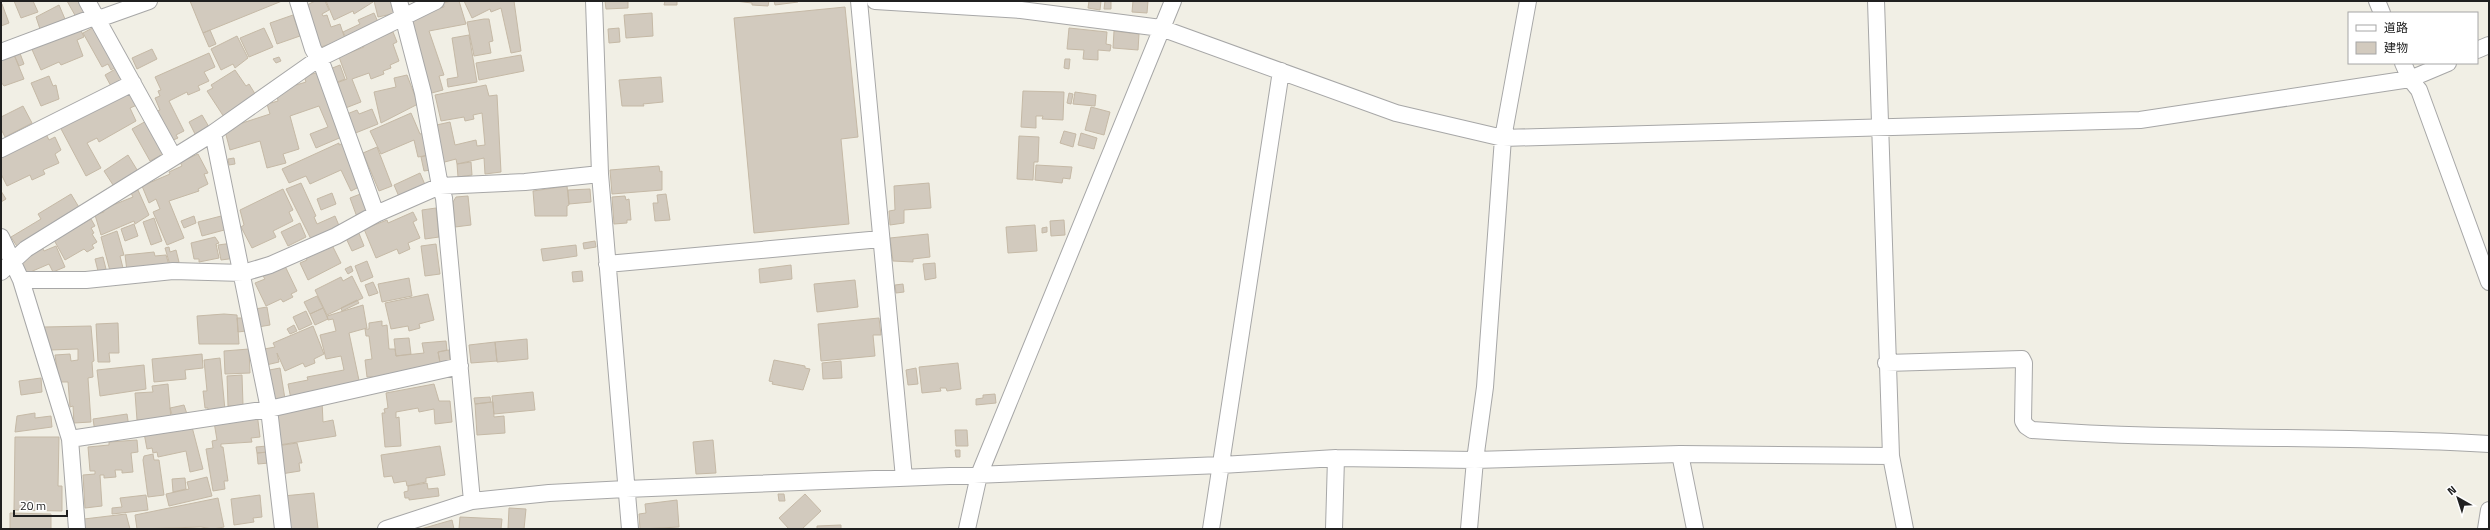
<svg xmlns="http://www.w3.org/2000/svg" width="2490" height="530" viewBox="0 0 2490 530" font-family="'Titillium Web','Noto Sans JP',sans-serif">
<rect width="100%" height="100%" fill="#f1efe5"/>
<path fill="#d2cabe" stroke="#c5b9a6" d="M14,1h19l5,11 -17,6z
M67,1h14l6,9 -11,7z
M190,1h92l-79,32z
M315,1h10l4,9 -7,4 1,2 4,-1 4,12 9,-3 5,15 -27,9 -13,-42z
M326,1h46l1,1 -19,12 -1,-3 -19,9z
M374,1h20l3,12 -19,4z
M451,1h8l7,23 -37,7 15,44 -5,1 4,14 -15,4 -18,-75 5,-5 29,-7 -1,-4z
M464,1h50l7,50 -10,2 -10,-45 -10,4 -1,-3 -18,9z
M605,1h23v7l-22,1z
M665,1h12v4h-13z
M735,1h34l-1,5 -16,-1v-2z
M774,1h24v1l-23,3z
M1089,1h12l-1,9 -12,-2z
M1105,1h6v8h-7z
M1133,1h15l-1,12 -15,-1z
M2,4l7,19 -8,3v-21z
M59,5l6,14 -25,10 -4,-12z
M845,7l13,130 -17,2 8,85 -95,9 -20,-215z
M374,13l4,9 -32,16 -3,-6 17,-8 -2,-4z
M652,13l1,23 -27,2 -2,-23z
M293,15l7,21 -23,8 -7,-21z
M484,19h5l4,22 -4,1 2,11 -17,3 -7,-34z
M79,26l5,11 -7,3 6,16 -22,9 -2,-3 -18,8 -11,-25z
M96,26l21,40 -6,4 -3,-6 -6,3 -19,-34z
M264,28l9,19 -24,10 -9,-19z
M619,28l1,14 -11,1 -1,-14z
M1069,28l38,4 -1,12 5,1 -1,6 -12,-1v10l-15,-1 1,-9 -17,-1z
M210,30l6,14 -7,3 -6,-14z
M1114,31l25,3 -1,16 -25,-2z
M393,32l4,10 -4,2 6,17 -9,4 1,3 -8,3 1,3 -13,5 -2,-6 -17,6 9,23 -18,7 -9,-25 13,-5 -8,-22 25,-10 -2,-3z
M469,35l8,47 -29,5 -1,-8 11,-2 -6,-39z
M237,36l11,22 -13,10 -2,-4 -12,6 -10,-21z
M18,48l6,16 -5,2 -7,-16z
M152,49l5,10 -20,10 -5,-11z
M12,50l12,29 -20,7 -3,-4v-27z
M209,53l6,14 -11,5 5,9 -11,5 2,4 -12,5 -1,-3 -18,9 15,30 -8,4 2,3 -9,4 -14,-30 5,-2 -5,-12 5,-2 -2,-5 3,-1 -6,-13z
M521,55l3,16 -45,9 -3,-17z
M279,57l2,4 -5,2 -3,-4z
M1065,59h5l-1,10 -5,-1z
M340,65l5,14 -10,4 -5,-14z
M119,67l6,13 -13,8 -7,-13z
M235,70l11,16 3,-2 8,13 -33,20 -17,-26 6,-3 -2,-3z
M320,72l24,64 -28,12 -6,-14 18,-7 -9,-21 -29,10 9,33 -16,5 3,9 -19,5 -7,-27 -30,9 -5,-19 9,-2 -1,-3 37,-12 -3,-10 11,-3 -1,-6 10,-4 -1,-3 20,-6 -2,-6z
M407,75l11,29 -37,19 -7,-31 22,-5 -2,-9z
M49,76l4,10 3,-1 3,14 -18,7 -10,-23z
M661,77l2,25 -20,2 1,2h-22l-3,-26z
M486,85l3,11 8,-1 4,77 -16,2 -1,-16 -27,6 -1,-5 -15,4 -9,-37 18,-4 5,23 21,-5 1,6 8,-1 -3,-32 -9,2 1,4 -9,2 -1,-4 -23,4 -6,-26z
M129,91l8,14 -7,3 6,13 -37,21 -2,-4 -10,5 14,25 -15,8 -26,-49z
M1023,91l41,1 -1,28 -21,-1 1,-3h-7v12l-15,-1z
M1075,92l21,3 -1,11 -22,-2z
M1069,93l4,1 -2,10 -4,-1z
M23,106l9,17 -27,14 -4,-8v-12z
M1091,107l19,5 -6,23 -19,-5z
M372,109l6,15 -25,10 -6,-20 10,-4 2,4z
M411,113l9,21 5,-1 4,22 -11,2 -4,-17 -33,14 -11,-23z
M202,115l7,12 -14,7 -6,-12z
M148,120l17,33 -15,8 -18,-32z
M1064,131l12,3 -3,13 -13,-4z
M1081,133l16,5 -3,11 -16,-4z
M46,134l3,6 6,-3 6,13 -6,4 4,9 -16,7 2,4 -13,6 -2,-5 -23,11 -6,-12v-17z
M1019,136l20,1 -1,25h-4l-1,18 -16,-1z
M346,142l15,44 -10,5 -10,-21 -31,14 -4,-8 -17,7 -7,-14 57,-26v2z
M377,147l15,39 -13,5 -16,-38z
M198,154l10,19 -4,1 4,10 -10,5 1,2 -30,10 15,37 -17,7 -14,-33 7,-3 -4,-10 -7,4 -7,-17 28,-12 -1,-2 13,-6 -2,-4z
M128,155l11,18 -24,15 -11,-17z
M428,155l3,15 -7,1 -3,-14z
M234,158l1,6 -6,1 -1,-6z
M471,162l1,13 -14,2 -1,-13z
M1036,165l36,2 -2,12 -7,-1 -1,5 -27,-3z
M659,166l1,6 2,-1v19l-50,4 -2,-24z
M420,173l6,14 -26,12 -6,-14z
M301,183l15,33 -2,1 3,7 18,-8 5,12 -28,13 -26,-52z
M929,183l2,25 -27,2v13l-14,2 -1,-14 6,-1 -1,-24z
M567,186l2,19 -2,1v10h-32l-2,-25z
M283,189l10,21 -4,2 4,9 -20,10 3,6 -24,11 -11,-21 3,-2 -4,-15z
M590,189l1,13 -22,2 -1,-14z
M138,190l11,25 -14,9 -1,-3 -33,14 -6,-20 9,-3 -1,-3 30,-12 -2,-4z
M1,191l5,8 -5,3z
M332,193l4,11 -15,6 -4,-11z
M363,193l7,19 -13,5 -7,-19z
M71,194l9,15 -62,39 -7,-11 30,-18 -3,-5z
M666,194l4,26 -15,1 -2,-18h5l-1,-8z
M468,196l3,29 -16,2 -2,-25 3,-5z
M625,196l1,4 3,-1 2,21h-4v3l-13,1 -2,-27z
M436,208l3,29 -14,2 -3,-29z
M413,212l4,8 -4,2 7,16 -12,5 2,6 -11,5 -2,-5 -21,9 -12,-29 23,-9 1,3z
M225,215l3,14 -26,7 -4,-14z
M194,216l2,7 -12,5 -3,-7z
M154,218l8,23 -11,4 -8,-23z
M91,219l4,7 -4,2 3,5 -2,1 5,8 -5,3 2,3 -7,4 -3,-3 -19,11 -11,-20z
M1064,220l1,15 -14,1 -1,-15z
M300,223l6,14 -18,9 -7,-14z
M134,224l4,12 -13,5 -4,-12z
M1035,225l2,26 -29,2 -2,-26z
M1047,227v5l-5,1v-5z
M117,231l7,24 -4,1 3,12 -13,3 -9,-34z
M358,231l6,15 -12,5 -7,-15z
M928,234l2,23 -17,2v3l-20,-1 -3,-23z
M215,237l4,6 -3,1 3,14 -20,4v-3h-5l-3,-16z
M595,241l1,6 -12,2 -1,-6z
M233,243l3,15 -15,2 -3,-15z
M436,244l4,30 -15,2 -4,-30z
M332,245l9,18 -33,17 -8,-17 7,-3 -2,-5z
M576,245l1,11 -34,5 -2,-12z
M56,246l9,21 -12,5 -4,-8 -21,9 -4,-3 -3,-7 3,-5 18,-11 2,4z
M169,247l1,5 6,-2 3,12 -9,3 -5,-17z
M154,252l1,4 11,-1 4,13 -43,3 -2,-16z
M103,257l3,12 -8,2 -3,-12z
M367,261l6,16 -12,5 -6,-16z
M935,263l1,15 -11,2 -2,-16z
M791,265l1,14 -32,4 -1,-14z
M285,266l12,25 -6,3 2,3 -10,5 -2,-3 -15,7 -11,-23 10,-4 -2,-3z
M351,266l2,5 -5,3 -3,-5z
M582,271l1,10 -10,1 -1,-10z
M352,276l11,22 -36,17 -12,-25 26,-13 2,4z
M409,278l3,18 -30,6 -4,-18z
M855,280l3,27 -41,5 -3,-28z
M373,282l5,11 -9,3 -4,-11z
M903,284l1,8 -8,1 -1,-8z
M428,294l6,26 -15,4 1,4 -11,3 -1,-5 -17,3 -6,-26z
M317,296l6,12 -13,6 -6,-12z
M357,300l2,3 -17,8 -1,-3z
M363,305l4,23 -18,5 11,52 -69,14 -3,-15 20,-4 -1,-3 37,-7 -3,-14 -15,3 -6,-24 16,-4 -3,-12 -5,1 -1,-4z
M267,307l3,18 -12,2 -3,-18z
M323,308l5,11 -13,6 -5,-11z
M306,311l6,13 -13,6 -6,-13z
M224,314l13,1 2,29h-40l-2,-28z
M237,318h8l1,13 -8,1z
M879,318l2,17h-8l2,21 -54,5 -3,-37z
M382,321v5l5,-1 2,24h6l1,7 28,-3 -2,-10 24,-2 1,9 -9,2 3,15 -67,15 -1,-5h-6l-2,-17 7,-1 -3,-23h-3l-1,-7h4v-6z
M118,323l1,30h-10l1,9h-12l-2,-38z
M294,325l3,6 -7,3 -3,-5z
M91,326l3,35 -2,1 1,15 -5,1 3,44 -17,1 -1,-17 -3,1 -2,-25h-9l-4,-27 15,-1 1,7 7,-1v-11l-27,1 -7,-23z
M313,326l11,28 -10,5 1,4 -10,4 -2,-4 -18,8 -8,-18 2,9 -17,4 -3,-16 16,-3 -2,-4z
M409,338l2,16 -15,2 -2,-17z
M527,339l1,20 -31,3 -2,-20z
M495,342l2,19 -26,2 -2,-18z
M249,349l1,24 -25,1 -1,-23z
M449,350l1,11 -9,7 -3,-16z
M202,354l1,14 -18,2 1,9 -32,3 -2,-23z
M220,358l5,52 -17,1v-3h-3l-2,-17h4l-3,-31z
M774,360l31,6v2l5,1 -7,21 -31,-6 1,-2 -4,-1z
M841,361l1,17 -19,1 -1,-16z
M958,363l3,26 -14,2 -1,-3h-6l1,3 -19,2 -3,-26z
M144,365l2,24 -46,7 -3,-26z
M280,368l5,31 -15,3 -6,-31z
M916,368l2,16 -10,1 -2,-15z
M242,375l1,30 -15,1 -1,-30z
M41,378l1,14 -21,3 -2,-14z
M168,384l3,35 -34,1 -2,-27 18,-1 -1,-6z
M434,384l5,17h11l2,21 -17,2 -1,-15 -15,3 -1,-4 -22,4v6l3,-1 2,29 -16,1 -3,-34h3l-1,-4 4,-1 -2,-15z
M533,392l2,18 -41,4 -2,-18z
M995,394l1,9 -20,2v-6l7,-1v-3z
M490,397l1,5 -16,2 -1,-6z
M322,401l1,21 10,-2 3,16 -57,9 -6,-31z
M493,402l1,15 10,-1 1,17 -28,2 -2,-31z
M184,405l3,9 -14,4 -3,-10z
M35,413v5l16,-2 1,11 -37,5 2,-16z
M257,413l3,24 -9,1 1,4 -31,2v3h2l5,34h-4l1,8 -12,2 -7,-42 7,-1 -1,-7 5,-1 -3,-18z
M127,414l2,13 -34,5 -2,-13z
M191,423l12,46 -13,3 -4,-21 -28,6 -1,-5 -4,1 -1,-5 -5,1 -3,-16z
M955,430h12l1,16h-12z
M15,437h44l-1,49h4v25l-48,-1z
M137,440l1,12 -7,1 2,19 -11,1v-3h-7l1,7 -12,1v-3h-4l2,31 -17,2 -2,-33 12,-1v-3h-5l-2,-24 21,-2v-3z
M713,440l3,33 -20,1 -3,-32z
M297,443l5,20h-3l1,8 -19,3 -5,-28z
M267,446l1,6 -11,1 -1,-6z
M440,446l5,29 -19,3v4l-19,4 -1,-5 -12,2 -2,-7 -8,1 -3,-22z
M955,450h5v7h-4z
M268,452l1,11 -11,1 -1,-11z
M153,454l1,6h5l5,35 -16,2 -5,-37 1,-4z
M207,477l5,19 -43,10 -3,-12 23,-5 -2,-7z
M185,478l1,11 -13,3 -1,-13z
M427,483l1,6 10,-1 1,8 -30,4v-2h-4l-1,-6 4,-1v-5z
M314,493l4,36h-32l-3,-33z
M778,494h6l1,7h-6z
M805,494l16,17 -19,18h-13l-10,-11z
M146,495l2,15 -36,4v-6l10,-1 -2,-9z
M260,495l2,22 -9,1 1,4 -20,3 -3,-26z
M218,498l6,29 -11,2 -12,-2 -64,2 -2,-14z
M677,500l2,27 -39,2 -1,-15 7,-1 -1,-9z
M509,508l17,1 -2,20h-16z
M10,513l41,1v15h-41z
M126,514l4,15h-45l-1,-10z
M460,517l42,2 -1,10h-42z
M452,520l2,9h-33z
M841,525v4h-24v-3z"/>
<g fill="none" stroke-linecap="round" stroke-linejoin="round">
<g stroke="#a7a7a7" stroke-width="18">
<path id="street" d="M87,1l86,155
M298,1l15,48 10,18 53,147
M399,1l24,92 17,93 4,12 28,303
M594,1l6,173 30,355
M859,1l45,477
M875,1l146,9 140,18 235,85 107,25 637,-18 270,-41 38,-16
M1876,1l15,455 14,73
M2377,1l5,12
M2477,50l12,-5
M1,52l88,-33 15,-2 45,-16
M2403,63l7,16 9,11 70,192
M213,133l56,276 14,120
M1,149l132,-66
M1,237l20,43 49,159 7,90
M607,264l274,-25
M1,272l25,-23 187,-116 105,-74 118,-58
M21,280h65l87,-9 70,2 27,-8 66,-29 40,-22 64,-28 85,-4 75,-8
M1886,363l136,-4 2,4 -1,58 3,5 6,4c152,11 305,5 457,14
M70,439l199,-30 191,-43
M1680,454l15,75
M386,529l86,-28 77,-8 77,-4 595,-24 115,-7 139,2 205,-6 211,2
M967,529l12,-54 194,-474
M1211,529l70,-458
M1334,529l2,-71
M1469,529l6,-69 10,-73 18,-249 25,-137
M2486,529l3,-19"/>
</g>
<use href="#street" stroke="#fff" stroke-width="16"/>
</g>
<rect width="2490" height="530" fill="none" stroke="#202020" stroke-width="4"/>
<rect x="2348" y="12" width="130" height="52" fill="#ffffff" stroke="#a6a6a6"/>
<rect x="2356" y="25" width="20" height="6" fill="#ffffff" stroke="#a6a6a6"/>
<text x="2384" y="32" font-size="12" fill="#202020">道路</text>
<rect x="2356" y="42" width="20" height="12" fill="#d2cabe" stroke="#a6a6a6"/>
<text x="2384" y="52" font-size="12" fill="#202020">建物</text>
<g transform="translate(2458 498) rotate(321)" stroke="#ffffff" stroke-width="3" paint-order="stroke">
<path d="M0-3L7 15L0 10L-7 15Z" fill="#202020"/>
<text y="-6" font-size="11" font-weight="bold" text-anchor="middle" fill="#202020">N</text>
</g>
<path d="M14 510v6h53v-6" fill="none" stroke="#202020" stroke-width="2"/>
<text x="20" y="510" font-size="12" fill="#202020" stroke="#ffffff" stroke-width="3" paint-order="stroke">20 m</text>
</svg>
